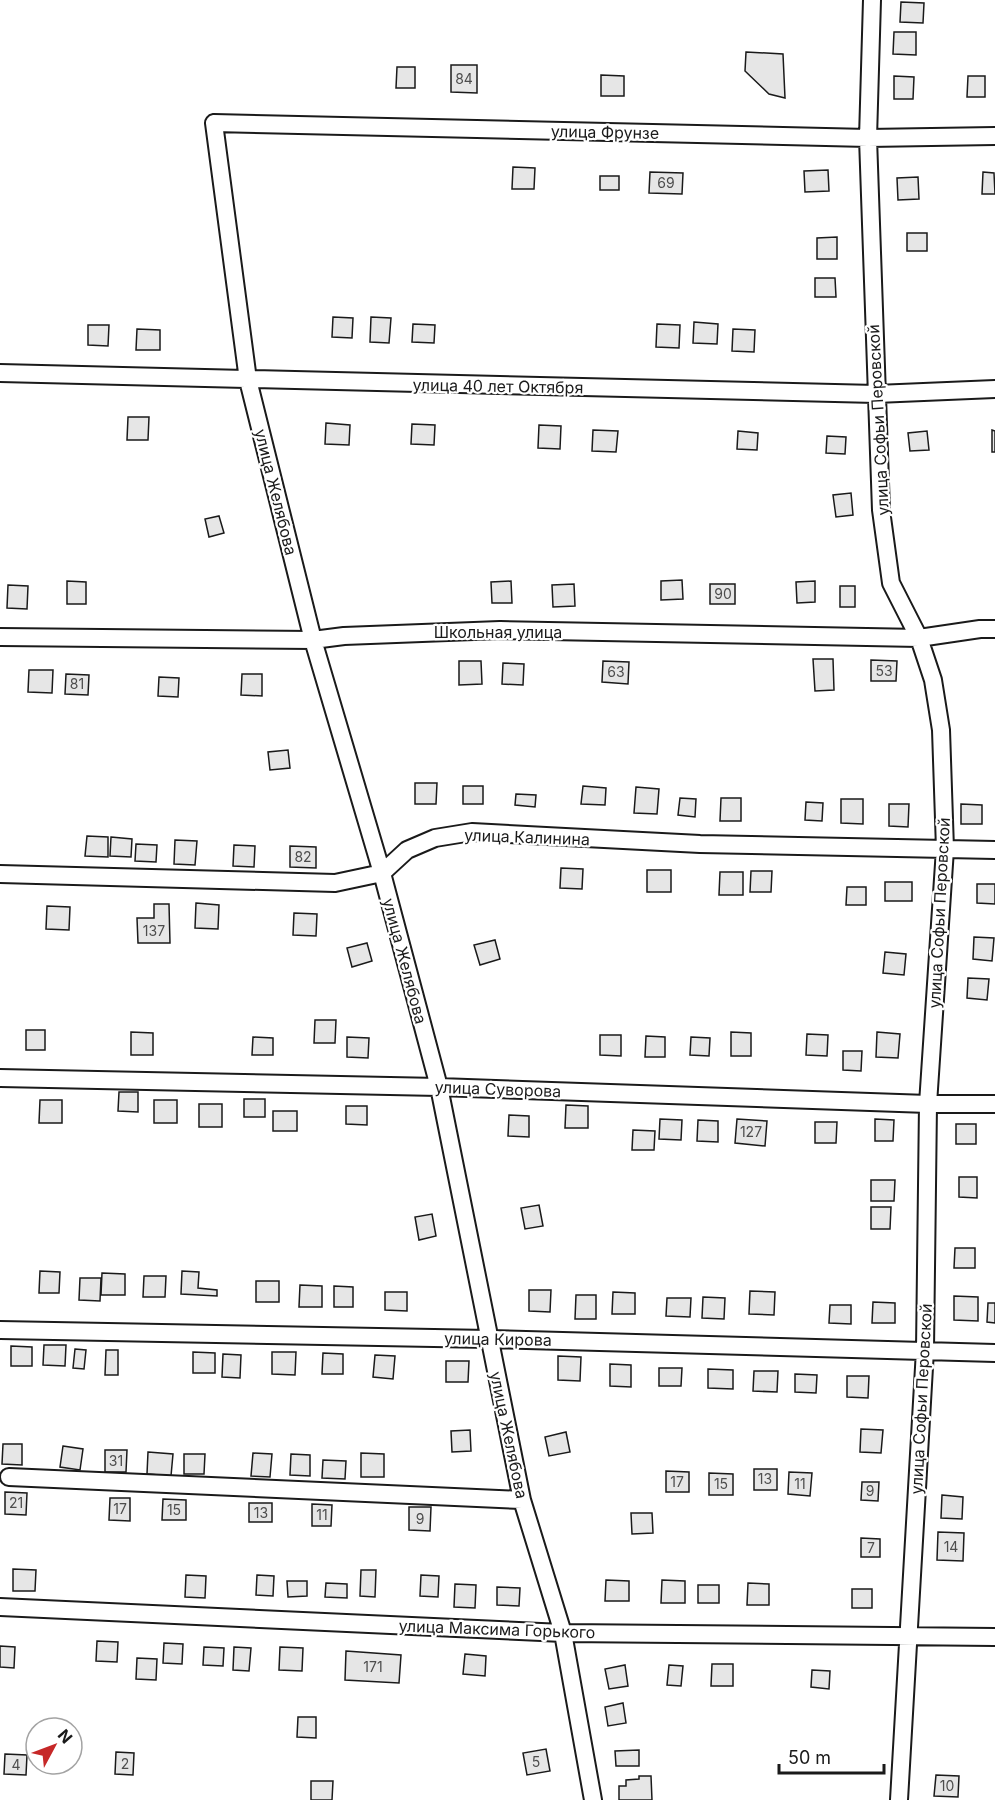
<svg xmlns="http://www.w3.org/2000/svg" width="995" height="1800" viewBox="0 0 995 1800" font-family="Inter,sans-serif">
<rect width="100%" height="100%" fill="#fff"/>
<path fill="#e6e6e6" stroke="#1a1a1a" stroke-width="1.5" d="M901,2l23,1 -1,20 -23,-1z
M894,32h22v23l-23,-1z
M746,52l37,2 2,44 -16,-4 -24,-23z
M451,65h26v28l-26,-1z
M397,67h18v21h-19z
M601,75l23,1v20h-23z
M894,76l20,1 -1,22h-19z
M968,76h17v21h-18z
M513,167l22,1 -1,21h-22z
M828,170l1,21 -24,1 -1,-21z
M650,172l33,1 -1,21 -33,-1z
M983,172l11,1 1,21h-13z
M600,176h19v14h-19z
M918,177l1,22 -21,1 -1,-22z
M907,233h20v18h-20z
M837,237v22h-20v-21z
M815,278h20l1,19h-21z
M333,317l20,1 -1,20 -20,-1z
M371,317l20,1 -2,25 -19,-1z
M694,322l24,2 -1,20 -24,-1z
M413,324l22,1 -1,18 -22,-1z
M657,324l23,1 -1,23 -23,-1z
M88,325h21l-1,21 -20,-1z
M137,329l23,1v20h-24z
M733,329l22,1 -1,22 -22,-1z
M128,417h21l-1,23h-21z
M326,423l24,2 -1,20 -24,-1z
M412,424l23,1 -1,20 -23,-1z
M539,425l22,1 -1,23 -22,-1z
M593,430l25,1 -2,21 -24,-1z
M992,430l3,1v21h-3z
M738,431l20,2 -1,17 -20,-1z
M927,431l2,19 -19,1 -2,-18z
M827,436l19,1 -1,17 -19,-1z
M851,493l2,22 -17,2 -3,-22z
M219,516l5,17 -15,4 -4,-18z
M682,580l1,19 -22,1v-19z
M67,581l19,1v22h-19z
M511,581l1,22h-20l-1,-21z
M815,581v21l-18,1 -1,-21z
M574,584l1,22 -22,1 -1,-22z
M710,584h25v20h-25z
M8,585l20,1 -1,23 -20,-1z
M840,586h15v21h-15z
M813,659h20l1,31 -19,1z
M871,660l26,1 -1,20h-25z
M459,661h22l1,23 -23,1z
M603,661l26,1 -1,22 -26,-2z
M503,663l21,1 -1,21 -21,-1z
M29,670h24l-1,23 -24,-1z
M66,674l23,1 -1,20 -23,-1z
M242,674h20v22l-21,-1z
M159,677l20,1 -1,19 -20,-1z
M288,750l2,18 -20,2 -2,-18z
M415,783h22l-1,21h-21z
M463,786h20v18h-20z
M583,786l23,2 -1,17 -24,-1z
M636,787l23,2 -2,25 -23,-1z
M516,794l20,1 -1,12 -20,-2z
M680,798l16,1 -1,18 -17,-2z
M721,798h20v23h-21z
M841,799h22v25l-22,-1z
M806,802l17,1 -1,18 -17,-1z
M889,804h20l-1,23 -19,-1z
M961,804l21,1v19h-21z
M87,836l21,1v20l-23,-1z
M111,837l21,2 -1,18 -21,-1z
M175,840l22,1 -2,24 -21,-1z
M136,844l21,1 -1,17 -21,-1z
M234,845l21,1 -1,21 -21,-1z
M290,846l26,1v21l-26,-1z
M561,868l22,1 -1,20 -22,-1z
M647,870h24v22h-24z
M751,871h21l-1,21h-21z
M720,872h23v23h-24z
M885,882h27v19h-27z
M977,884h18v20l-18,-1z
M847,887h19v18h-20z
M196,903l23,2 -1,24 -23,-1z
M154,904h15l1,39h-32l-1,-25h17z
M47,906l23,1 -1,23 -23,-1z
M294,913l23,1 -1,22 -23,-1z
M974,937l20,1 -2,23 -19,-2z
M495,940l5,19 -20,6 -6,-20z
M367,943l5,18 -20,6 -5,-19z
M885,952l21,2 -2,21 -21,-2z
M968,978l21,1 -2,21 -20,-2z
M315,1020h21l-1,23h-21z
M26,1030h19v20h-19z
M131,1032l22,1v22h-22z
M731,1032l20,1v23h-20z
M877,1032l23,2 -2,24 -22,-1z
M807,1034l21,1 -1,21 -21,-1z
M600,1035h21v21l-21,-1z
M646,1036l19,1v20h-20z
M253,1037l20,1v17h-21z
M347,1037l22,1 -1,20 -21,-1z
M691,1037l19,1 -1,18 -19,-1z
M843,1051h19l-1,20 -18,-1z
M119,1092h19v20l-20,-1z
M244,1099h21v18h-21z
M40,1100h22v23h-23z
M154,1100h23v23h-23z
M199,1104h23v23h-23z
M566,1105l22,1v22h-23z
M346,1106h21v19l-21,-1z
M273,1111h24v20h-24z
M509,1115l20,1v21l-21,-1z
M660,1119l22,1 -1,20 -22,-1z
M737,1119l30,2 -2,25 -30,-3z
M875,1119l19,1 -1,21h-18z
M698,1120l20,1v21l-21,-1z
M815,1122h22l-1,21h-21z
M956,1124h20v20h-20z
M633,1130l22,1 -1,19h-22z
M959,1177h18v21l-18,-1z
M871,1180h24l-1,21h-23z
M539,1205l4,21 -18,3 -4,-21z
M871,1207h20l-1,22h-19z
M432,1214l4,22 -17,4 -4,-23z
M955,1248h20v20h-21z
M40,1271l20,1 -1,21h-20z
M182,1271l17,1 -1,16 19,2v6l-36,-2z
M102,1273l23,1v21h-24z
M144,1276h22l-1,21h-22z
M80,1278h21l-1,23 -21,-1z
M256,1281h23v21h-23z
M300,1285l22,1v21h-23z
M334,1286l19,1v20h-19z
M529,1290h22l-1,22 -21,-1z
M750,1291l25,1 -1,23 -25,-1z
M385,1292h22v19l-22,-1z
M613,1292l22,1v21h-23z
M576,1295h20v24h-21z
M954,1296l24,1v24l-24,-1z
M703,1297l22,1 -1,21 -22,-1z
M667,1298h24l-1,19 -24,-1z
M873,1302l22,1v20h-23z
M988,1303h7v20l-8,-1z
M830,1305h21v19l-22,-1z
M44,1345h22l-1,21 -22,-1z
M11,1346l21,1v19h-21z
M75,1349l11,1 -2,19 -11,-1z
M106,1350h12v25h-13z
M193,1352l22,1v20h-22z
M272,1352h24l-1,23 -23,-1z
M323,1353l20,1v20h-21z
M223,1354l18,1 -1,23 -18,-1z
M375,1355l20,1 -2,23 -20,-2z
M558,1356l23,1 -1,24 -22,-1z
M446,1361h23l-1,21h-22z
M610,1364l21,1v22l-21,-1z
M659,1368h23l-1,18h-22z
M708,1369l25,1v19l-25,-1z
M754,1371h24l-1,21 -24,-1z
M795,1374l22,1 -1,18 -21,-1z
M847,1376h22l-1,22 -21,-1z
M861,1429l22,1 -2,23 -21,-1z
M470,1430l1,21 -19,1 -1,-21z
M566,1432l4,20 -21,4 -4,-19z
M3,1444h19v21l-20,-1z
M63,1446l20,3 -3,21 -20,-3z
M105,1450h22l-1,22h-21z
M148,1452l25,2 -2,22 -24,-2z
M253,1453l19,1 -2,23 -19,-1z
M361,1453l23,1v23h-23z
M184,1454h21l-1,20h-20z
M291,1454l19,1v21l-20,-1z
M323,1460l23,1 -1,18 -23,-1z
M754,1469h23v21h-23z
M666,1471l23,1v20h-23z
M789,1472l23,1 -2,23 -22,-2z
M709,1473l24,1v21h-24z
M862,1482h17l-1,19 -17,-1z
M5,1492l22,1 -1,22 -21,-1z
M942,1495l21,2 -1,22 -21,-1z
M110,1498h20v23l-21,-1z
M163,1499l23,1v20h-24z
M249,1503h23v19h-23z
M312,1504l20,1 -1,21h-19z
M409,1507h22l-1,24 -21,-1z
M631,1513h21l1,20 -21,1z
M938,1532l26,1 -1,28 -26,-1z
M861,1538l19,1v18h-19z
M13,1569l23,1 -1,21h-22z
M361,1570h15l-1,27 -15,-1z
M186,1575l20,1 -1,22 -20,-1z
M257,1575l17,1 -1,20 -17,-1z
M421,1575l18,1 -1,21 -18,-1z
M606,1580l23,1v20h-24z
M662,1580l23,1v22h-24z
M287,1581h20v15l-19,1z
M326,1583l21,1v14l-22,-1z
M748,1583l21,1v21h-22z
M455,1584l21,1 -1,23 -21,-1z
M698,1585h21v18h-21z
M497,1587l23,1 -1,18 -22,-1z
M852,1589h20v19h-20z
M97,1641l21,1 -1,20 -21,-1z
M164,1643l19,1 -1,20 -19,-1z
M0,1646l15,1 -1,21 -14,-1z
M204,1647l20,1 -1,18 -20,-1z
M234,1647l17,1 -2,23 -16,-1z
M280,1647l23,1 -1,23 -23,-1z
M346,1651l55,4 -2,28 -54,-3z
M465,1654l21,2 -1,20 -22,-2z
M137,1658l20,1 -1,21 -20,-1z
M712,1664h21v22h-22z
M625,1665l3,21 -19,3 -4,-20z
M669,1665l14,1 -2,20 -14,-1z
M812,1670l18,1 -1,18 -18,-2z
M623,1703l3,20 -18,3 -3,-19z
M298,1717h18v21l-19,-1z
M546,1749l4,22 -23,4 -4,-22z
M639,1750v16h-23l-1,-15z
M116,1752l18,1 -1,22 -18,-1z
M5,1754l22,1 -1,20 -22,-1z
M936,1775l23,1 -1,21 -24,-1z
M639,1776h12l1,24h-33v-14h7v-6l13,-1z
M311,1781h22l-1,19h-21z"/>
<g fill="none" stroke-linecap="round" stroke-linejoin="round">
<g stroke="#1a1a1a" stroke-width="20">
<path id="minor" d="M872,0l-4,138 13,372 10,73 28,55 14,42 8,50 4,119 -17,255 -3,246 -26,450
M0,373l876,21 119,-5
M0,637l313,3 31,-4 156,-6 419,8 61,-9h15
M0,874l335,9 47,-10 25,-23 28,-12 37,-6 228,12 295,6
M0,1078l439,9 489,17h67
M0,1330l489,9 506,14
M9,1477l513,23
M0,1607l563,26 432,4
M593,1800l-30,-167 -41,-133 -83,-413 -57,-214 -69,-233 -65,-260 -34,-257 654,15 127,-2"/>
</g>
<use href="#minor" stroke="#fff" stroke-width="16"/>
</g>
<g text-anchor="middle" stroke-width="4.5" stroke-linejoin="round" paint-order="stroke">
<g font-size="14" fill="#4d4d4d">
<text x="464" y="84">84</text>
<text x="666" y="188">69</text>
<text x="723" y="599">90</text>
<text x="884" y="676">53</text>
<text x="616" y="677">63</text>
<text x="77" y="689">81</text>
<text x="303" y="862">82</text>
<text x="154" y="936">137</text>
<text x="751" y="1137">127</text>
<text x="116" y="1466">31</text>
<text x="765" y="1484">13</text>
<text x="677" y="1487">17</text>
<text x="721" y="1489">15</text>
<text x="800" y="1489">11</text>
<text x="870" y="1496">9</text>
<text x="16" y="1508">21</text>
<text x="120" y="1514">17</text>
<text x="174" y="1515">15</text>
<text x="261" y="1518">13</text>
<text x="322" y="1520">11</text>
<text x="420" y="1524">9</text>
<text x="951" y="1552">14</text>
<text x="871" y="1553">7</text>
<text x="373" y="1672">171</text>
<text x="536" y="1767">5</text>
<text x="125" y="1769">2</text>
<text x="16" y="1770">4</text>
<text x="947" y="1791">10</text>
</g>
<g font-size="16" fill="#1a1a1a" stroke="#fff">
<text transform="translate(605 132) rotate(1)" y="6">улица Фрунзе</text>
<text transform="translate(498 386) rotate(1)" y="6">улица 40 лет Октября</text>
<text transform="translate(878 420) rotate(-93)" y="6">улица Софьи Перовской</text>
<text transform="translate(276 492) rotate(76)" y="6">улица Желябова</text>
<text x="498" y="638">Школьная улица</text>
<text transform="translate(527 837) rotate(2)" y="6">улица Калинина</text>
<text transform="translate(939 913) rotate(-87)" y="6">улица Софьи Перовской</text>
<text transform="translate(405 961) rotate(75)" y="6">улица Желябова</text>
<text transform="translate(498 1089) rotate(2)" y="6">улица Суворова</text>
<text transform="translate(498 1339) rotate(1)" y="6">улица Кирова</text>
<text transform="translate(921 1399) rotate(-87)" y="6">улица Софьи Перовской</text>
<text transform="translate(509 1435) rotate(78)" y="6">улица Желябова</text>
<text transform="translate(497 1629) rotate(2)" y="6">улица Максима Горького</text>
</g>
</g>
<g transform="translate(54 1746) rotate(49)"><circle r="28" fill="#ffffff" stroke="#a3a3a3" stroke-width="1.5"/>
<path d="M0-4.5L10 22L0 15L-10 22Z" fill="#c62828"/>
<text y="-9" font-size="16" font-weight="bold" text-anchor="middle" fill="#1a1a1a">N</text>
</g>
<path d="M779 1764v9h105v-9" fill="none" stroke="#1a1a1a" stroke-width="3"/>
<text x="788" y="1764" font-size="18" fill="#1a1a1a" stroke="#ffffff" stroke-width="4.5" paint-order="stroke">50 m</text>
</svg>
